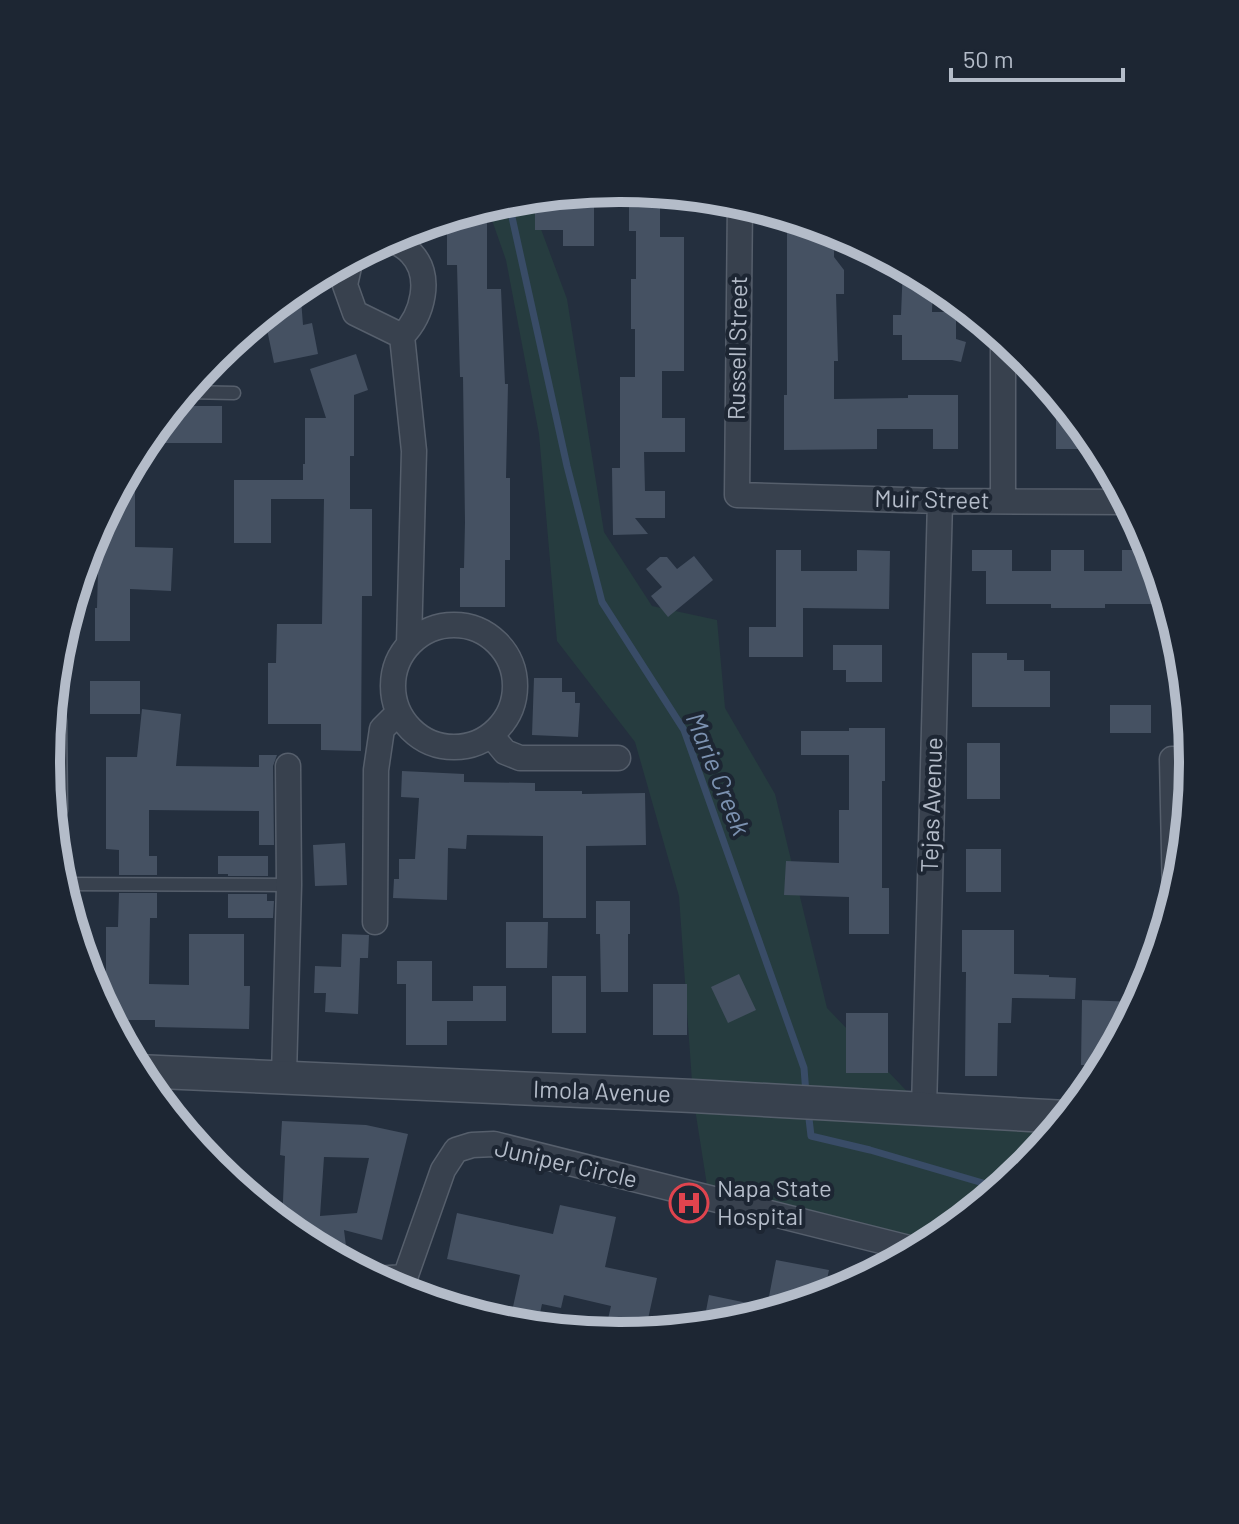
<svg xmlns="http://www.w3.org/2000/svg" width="1239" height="1524" viewBox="0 0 1239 1524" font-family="Barlow,sans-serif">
<rect width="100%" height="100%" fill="#242f3e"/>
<path fill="#263c3f" d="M529,197l38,102 37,233 48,74 65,14 8,88 50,86 52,214 97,101 142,8 -41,51 -87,71 -21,11 -208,-52 -16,-102 -14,-200 -44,-154 -78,-101 -18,-207 -33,-174 -19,-54 21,-7z"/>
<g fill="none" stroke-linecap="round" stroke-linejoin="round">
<path stroke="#394c67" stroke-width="7" d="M508,199l59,267 35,136 82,128 120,338 2,26
M808,1110l3,26 59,14 130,38"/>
</g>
<path fill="#455162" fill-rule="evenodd" d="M629,189l31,3v45h24v134h-22v47h23v34h-41l1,39h20v27h-30l13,16 -35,1 -1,-67h8v-91h15v-48h-4v-50h5v-48h-7z
M594,191v55h-31v-16h-28v-33z
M787,216l47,15v26l10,13v24h-8l2,67h-4v38l74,-1v-3h50v54h-25v-20h-56v20l-93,1v-55h3z
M447,222h40v67h14l4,95h3l-2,94h4v82h-5v47h-45v-39h4l1,-46 -2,-145h-3l-3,-112h-10z
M903,266l30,16 -1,30h24v27l10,3 -5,20 -9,-2h-50v-25h-9v-20h8z
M300,286l3,39 9,-2 6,31 -44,9 -10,-48z
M356,354l12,36 -14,5v61h-4v53h22v87h-10l-1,155 -40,-1v-26h-53v-61h8l1,-39h45l2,-125h-53v44h-37v-63h69v-16h2v-46h21l-16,-49z
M1056,395l41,49 2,5h-43z
M174,406h48v37h-79z
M135,458v89l38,1 -2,43 -41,-2v52h-35v-33h2l1,-37h-10v-23l1,-3 18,1v-36z
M776,550h25v21h56v-21l33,1 -1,58 -86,-1v49h-54v-30h27z
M972,550h40v21h39v-21h33v21h38v-21h27v21h9l10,33h-63v4h-54v-4h-65v-33h-14z
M694,556l19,24 -45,37 -17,-21 11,-9 -16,-18 14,-12h7l10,12z
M833,645h49v37h-36v-12h-13z
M972,653h35v7h17v11h26v36h-78z
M534,678h28v14h13v11h5l-2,34 -46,-2z
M90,681h50v33h-50z
M1110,705h41v28h-41z
M142,709l39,5 -5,52 83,1v-12h18l-4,11 1,79h-15v-34l-110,-1v46h8v19h-38v-25l-13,-1v-92h31z
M849,728h36v53h-3v107h7v46h-40v-37l-65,-2 2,-34 53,2v-53h10v-55h-48v-24h48z
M967,743h33v56h-33z
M402,771l62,3v8l71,1v8h47v3l63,-1 1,52 -60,1v72h-43v-82l-76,-1 -1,14 -18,-1 -1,52 -54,-2 1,-19h5v-20h16l4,-61 -18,-1z
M345,843l2,42 -32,1 -2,-41z
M966,849h35v43h-35z
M218,856h50v20h-40v-2h-10z
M119,893h38v25h-7l-1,66 40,1v-51h55v52h6l-1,43 -94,-2v-7h-45l-4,-8v-85h12z
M228,894h39v7h7l-1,17h-45z
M596,901h34v33h-2v58h-27l-1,-58h-4z
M506,922h42l-1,46h-41z
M962,930h52v44l35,1v2l27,1 -1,21 -63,-1 -1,25h-13l-1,53h-32l1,-104h-4z
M342,934l27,1 -1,23h-8l-2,56 -33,-2 1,-19h-12l1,-27 26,1z
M397,961h35v40h41v-15h33v35h-59v24h-41v-61h-9z
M739,974l17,36 -28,13 -17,-36z
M552,976h34v57h-34z
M653,984h34v51h-34z
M1082,1000l57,2 -35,63h-23z
M846,1013h42v60h-42z
M282,1121l84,4 42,9 -26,106 -38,-10 2,16 -27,3 -19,-10 -18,-16 3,-67 -5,-1zM324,1157l45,1 -12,55 -37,3z
M560,1205l56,12 -11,50 52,11 -11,50 -38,-9 3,-13 -47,-11 -3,13 -19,-4 -5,23 -28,-2 11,-50 -73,-16 10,-46 96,21z
M776,1260l53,10 -6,27 -92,28 -28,2 6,-32 58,12z"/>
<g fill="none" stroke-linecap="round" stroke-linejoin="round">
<g stroke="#565f6c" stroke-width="15">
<path id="service" d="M185,392l49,1
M60,884l229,1"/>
</g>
<g stroke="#565f6c" stroke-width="27">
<path id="minor" d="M740,202l-3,293 203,6 188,1
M389,238c7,4 17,9 22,15 22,23 12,62 -9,83
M351,258l-6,27 10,28 47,23
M402,336l12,115 -5,193
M1003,338v163
M393 686a61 61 0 1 1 122 0a61 61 0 1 1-122 0Z
M491,735l14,17 15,6h98
M1175,898l-3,-139h21
M375,922l1,-152 6,-41 16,-16
M284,1076l5,-191 -1,-119
M924,1109l16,-608
M376,1279l28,-2
M400,1292l43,-122 13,-20 16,-5 22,-1 423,106"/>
</g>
<g stroke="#565f6c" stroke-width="35">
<path id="tertiary" d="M50,721l1,88
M137,1071l556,25 373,21"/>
</g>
<use href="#service" stroke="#38414e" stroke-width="12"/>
<use href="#minor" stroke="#38414e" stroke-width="24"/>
<use href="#tertiary" stroke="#38414e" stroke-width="32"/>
</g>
<defs>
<g id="hospital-ring" transform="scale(2)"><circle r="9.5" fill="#1d2633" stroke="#e0444e" stroke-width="1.5"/><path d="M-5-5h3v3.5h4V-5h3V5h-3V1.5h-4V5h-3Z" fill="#e0444e"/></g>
</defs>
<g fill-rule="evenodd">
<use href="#hospital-ring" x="689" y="1203"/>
</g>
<g text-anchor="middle" stroke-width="8" stroke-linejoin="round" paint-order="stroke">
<g font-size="24" fill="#b4bcc9" stroke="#1d2633">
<text transform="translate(738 348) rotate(-89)" y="8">Russell Street</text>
<text transform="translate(932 500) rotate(1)" y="8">Muir Street</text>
<text transform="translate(932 805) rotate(-88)" y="8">Tejas Avenue</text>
<text transform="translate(602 1092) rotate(2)" y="8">Imola Avenue</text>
<text transform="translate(566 1164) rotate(13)" y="8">Juniper Circle</text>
</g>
<g font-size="24" fill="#b4bcc9" stroke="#1d2633" text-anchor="start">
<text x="717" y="1197">Napa State<tspan x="717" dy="28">Hospital</tspan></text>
</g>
<g font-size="26" font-style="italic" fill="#7c92b1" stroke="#1d2633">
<text transform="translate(718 774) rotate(68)" y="9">Marie Creek</text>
</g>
</g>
<path d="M0 0H1239V1524H0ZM619 202H620A559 559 0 0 1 1179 761V763A559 559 0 0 1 620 1322H619A559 559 0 0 1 60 763V761A559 559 0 0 1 619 202Z" fill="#1d2633" fill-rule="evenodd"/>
<path fill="none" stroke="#b4bcc9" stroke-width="10" d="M619 202H620A559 559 0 0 1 1179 761V763A559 559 0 0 1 620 1322H619A559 559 0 0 1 60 763V761A559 559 0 0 1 619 202Z"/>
<path d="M951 68v12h172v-12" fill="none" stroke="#b4bcc9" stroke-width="4"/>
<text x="963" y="68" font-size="24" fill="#b4bcc9" stroke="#1d2633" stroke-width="6" paint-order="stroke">50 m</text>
</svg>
